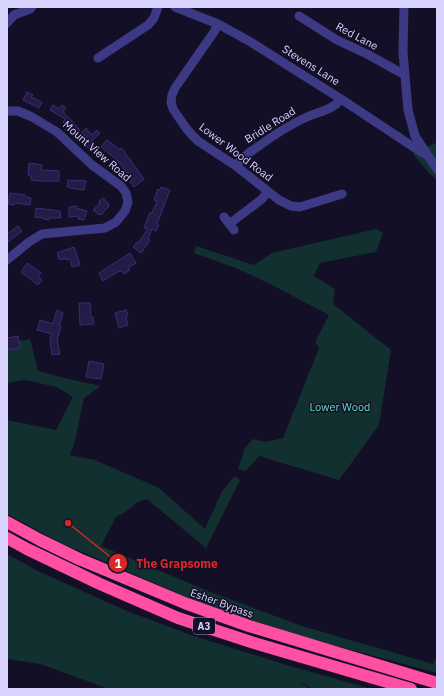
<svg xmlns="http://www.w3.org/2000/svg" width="444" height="696" viewBox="0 0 444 696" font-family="'IBM Plex Sans',sans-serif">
<rect width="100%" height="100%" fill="#130f26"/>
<path fill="#12302f" d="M437,142v38l-7,-6 -17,-20z
M376,229l7,4 -7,19 -56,11 -6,13 21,13 -2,15 58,46 -12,75 -40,55 -80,-24 -13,15 -8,-2 7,-21 8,-9 13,3 17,-4 36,-90 -4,-6 14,-27 -57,-30 -34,-16 -44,-16 2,-7 58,19 18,-12z
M30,339l8,32 30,8 33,7 -17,12 -9,43 -5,14 25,5 64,28 46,41 17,-38 13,-15 5,4 -34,68 -59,-49 -11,4 -9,8 -11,6 -15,29 107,45 94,35 131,38 4,-8v17l-148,-40 -98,-34 -132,-57 -52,-28v-94l49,10 17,-33 -16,-10 -32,-7 -18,3v-40z
M7,554l31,17 89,40 67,25 96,30 82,23h-60l-9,-6 -3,-1 10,7h-201l-69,-25 -33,-5z"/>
<path fill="#241b47" stroke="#3b2d73" d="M27,92l6,3 -2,2 11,5 -3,6 -16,-8z
M53,105l6,4 3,-4 4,3 -3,4 17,18 -5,4 -12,-12 2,-3 -15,-9z
M86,128l6,7 5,-5 3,3 -9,9 4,5 -4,4 -8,-8 5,-4 -7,-6z
M107,140l13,10 1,-2 4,4v1l19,26 -10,8 -4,-5 2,-2 -14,-19 -17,-14z
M29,163l13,2 -1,5 18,1v10h-19l-9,-1v-5h-3z
M68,180l11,1v-1l7,1 -2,9 -14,-2v-1h-3z
M161,187l9,3 -13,34 2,1 -3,6 -4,-2 -4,10 2,1 -9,13 -8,-6 4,-5 1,1 10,-14 -4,-1 6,-15h2l5,-12 -3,-1 4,-11 2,1z
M10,193l15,2 1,2 5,1 -1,7 -15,-2 -1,2 -6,-1z
M103,198l6,6 -1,1 1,1 -8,9 -1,-1 -1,1 -6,-5 7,-7 -1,-2z
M76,206v2l11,3 -3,9 -6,-1 1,-3 -10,1v-10z
M36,208l24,3 1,7h-12v2l-6,-1v-1l-8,-1z
M18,226l4,5 -15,12v-9z
M74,247l6,18 -8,2 -2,-8 -4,1v-2l-5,2v-1h-2l-2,-6z
M130,253l6,10 -8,5 2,2 -6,4 -2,-3 -2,1 -1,-1 -16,10 -4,-8z
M27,263l14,10 -3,4 4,3 -4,5 -17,-13z
M79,303h11l1,14h2l1,7 -14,1z
M57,310l6,3 -4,13h2l-4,14 3,14 -8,1 -2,-15 2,-6 -15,-4 3,-10 13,4z
M126,310l2,5 -2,1 2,9 -9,3 -4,-15z
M18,336l2,12 -13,2v-12z
M89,361l15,3 -3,15 -15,-2z"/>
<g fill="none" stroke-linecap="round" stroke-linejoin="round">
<path stroke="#3d3a85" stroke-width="9" d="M175,7l43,17 31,17 92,58 77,51 9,5
M404,7l-1,45 5,58 7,26 22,33
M299,16l38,24 30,14 38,21
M7,23l7,-8 16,-6 2,-2
M218,24l-4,8 -39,56 -3,7 -1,7 2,7 13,19 6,7 6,6 38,25 43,34 12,6 9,1 42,-13
M98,58l50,-33 6,-7 4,-11
M7,111h11l14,6 25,15 35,33 29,21 5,7 2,9 -3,9 -9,11 -11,6 -63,6 -13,8 -22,18
M236,166c6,-9 14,-14 23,-20 16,-12 32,-22 50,-30 12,-5 25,-7 32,-17
M224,217l10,13
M229,224l33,-25 6,-8"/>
<path stroke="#ff4fa3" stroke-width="12" d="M7,522l33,18 39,19 108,45 62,22 188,57
M7,538l20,11 73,35 78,34 73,24 160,47"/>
</g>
<g text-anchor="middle" stroke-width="3" stroke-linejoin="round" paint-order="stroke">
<rect fill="#130f26" stroke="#9e99be" stroke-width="1" x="193" y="618" width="22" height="16" rx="3"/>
<g font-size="10" font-weight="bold" fill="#d9d4ff">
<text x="204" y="630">A3</text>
</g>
<g font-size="11" fill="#d9d4ff" stroke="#130f26">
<text transform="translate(357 36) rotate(28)" y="4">Red Lane</text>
<text transform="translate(311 65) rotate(32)" y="4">Stevens Lane</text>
<text transform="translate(270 125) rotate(-32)" y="4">Bridle Road</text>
<text transform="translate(97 151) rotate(41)" y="4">Mount View Road</text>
<text transform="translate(236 152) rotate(37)" y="4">Lower Wood Road</text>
<text transform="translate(222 603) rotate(20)" y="4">Esher Bypass</text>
</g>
<g font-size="11" fill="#5fe0c0" stroke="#130f26">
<text x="340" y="411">Lower Wood</text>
</g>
</g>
<path fill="none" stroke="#d62828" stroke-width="1.5" d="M68 523L118 563"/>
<g fill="#d62828" stroke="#130f26" stroke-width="1.5">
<circle cx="68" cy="523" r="4"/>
<circle cx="118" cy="563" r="10"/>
</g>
<g font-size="12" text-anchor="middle" font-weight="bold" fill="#fff">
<text x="118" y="568">1</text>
</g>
<g font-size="12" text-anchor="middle" font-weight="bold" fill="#d62828" stroke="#130f26" stroke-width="3" stroke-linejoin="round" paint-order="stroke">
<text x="177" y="568">The Grapsome</text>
</g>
<rect width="444" height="696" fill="none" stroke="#d9d4ff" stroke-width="16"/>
</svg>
